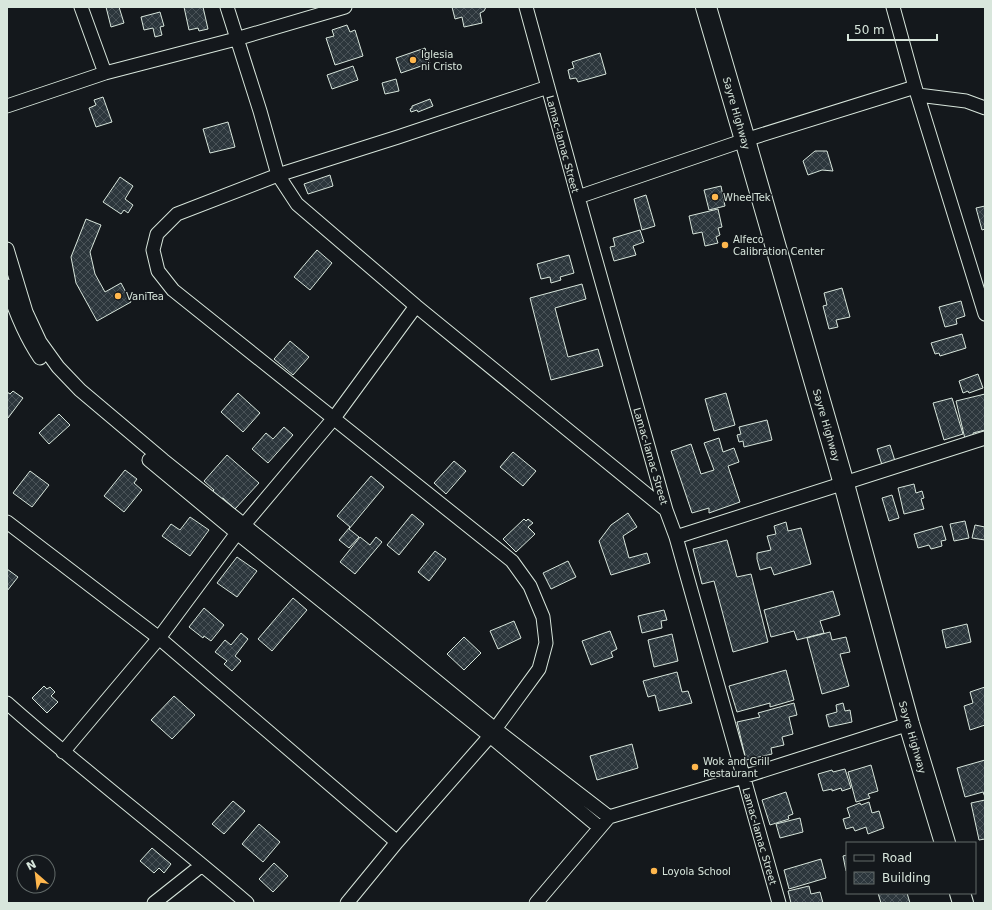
<svg xmlns="http://www.w3.org/2000/svg" width="992" height="910" viewBox="0 0 992 910" font-family="'DejaVu Sans',sans-serif">
<defs>
<pattern id="building-cross-hatch" width="8" height="8" patternUnits="userSpaceOnUse"><rect width="8" height="8" fill="#2c363c"/><path d="M0 0l8 8M0 8l8-8" fill="none" stroke="#4a5358"/></pattern>
</defs>
<rect width="100%" height="100%" fill="#14181c"/>
<path fill="url(#building-cross-hatch)" stroke="#d8e6dc" d="M106,7h13l5,16 -13,4z
M184,7h19l5,22 -9,2 -1,-3 -9,2z
M452,7h34l-2,4 -4,2 2,10 -18,4 -2,-10 -7,2z
M160,12l4,14 -4,1 2,8 -7,2 -2,-9 -9,2 -3,-13z
M347,25l3,7 5,-2 8,26 -28,9 -9,-27 8,-2 -2,-6z
M425,48l5,15 -29,10 -5,-15z
M600,53l6,21 -28,8 -2,-4 -6,1 -2,-9 6,-2 -2,-6z
M353,66l5,14 -26,9 -5,-14z
M396,79l3,12 -14,3 -3,-11z
M103,97l9,25 -16,5 -7,-19 7,-3 -2,-5z
M430,99l3,7 -15,6 -1,-2 -6,2 -1,-3 2,-1v-2z
M228,122l7,25 -25,6 -7,-24z
M815,151h12l6,20 -11,-1 -14,5 -5,-14z
M330,175l3,11 -25,8 -4,-10z
M120,177l13,9 -8,13 8,6 -5,8 -4,-3 -3,4 -18,-12z
M721,186l4,20 -16,4 -5,-20z
M646,195l9,31 -13,4 -8,-31z
M985,206v23l-3,1 -6,-22z
M718,209l4,18 -4,1 2,7 -4,2 2,6 -13,3 -3,-14 -9,2 -4,-18z
M86,219l15,6 -11,27 5,22 10,18 16,-9 10,19 -34,19 -21,-38 -5,-26z
M640,230l4,12 -11,4 3,9 -22,6 -4,-14 5,-1 -2,-8z
M317,250l15,13 -22,27 -16,-13z
M569,255l5,18 -14,4 1,3 -10,3 -1,-6 -9,2 -4,-15z
M582,284l4,15 -31,9 13,49 30,-8 5,17 -52,14 -21,-82z
M842,288l8,29 -14,3 2,7 -9,2 -6,-23 4,-1 -3,-12z
M961,301l4,15 -9,3 1,5 -12,3 -6,-20z
M962,334l4,14 -26,8 -1,-3 -4,1 -4,-11z
M290,341l19,16 -16,18 -19,-16z
M978,374l5,14 -14,5 -1,-2 -5,2 -4,-12z
M13,391l10,7 -15,20 -1,-1v-25l3,2z
M238,393l22,20 -17,19 -22,-20z
M726,393l9,32 -21,6 -9,-32z
M985,394v36l-12,3 1,4 -9,2 -9,-38z
M952,398l11,36 -19,6 -11,-37z
M59,414l11,11 -21,19 -10,-11z
M767,420l5,20 -28,7 -1,-6 -4,1 -2,-7 4,-1 -2,-7z
M284,427l9,8 -25,28 -16,-14 14,-16 7,6z
M719,438l4,14 11,-4 5,14 -11,4 12,36 -31,11v-5l-17,5 -21,-62 20,-7 10,30 13,-4 -10,-27z
M890,445l5,16 -13,4 -5,-16z
M513,452l23,19 -13,15 -23,-19z
M227,455l32,28 -24,26 -12,-11 -3,1 -8,-7 2,-2 -10,-9z
M454,461l12,10 -20,23 -12,-11z
M125,470l12,9 -3,4 8,7 -18,22 -20,-16z
M30,471l19,14 -17,22 -19,-14z
M371,476l13,11 -35,42 10,8 -10,11 -10,-8 11,-13 -13,-11z
M914,484l2,9 6,-2 2,7 -3,1 3,10 -20,5 -6,-26z
M892,495l7,23 -10,3 -7,-23z
M628,513l9,14 -14,9 6,22 18,-5 3,10 -39,12 -12,-34 12,-16z
M412,514l12,10 -25,31 -12,-10z
M190,517l19,13 -19,26 -28,-20 9,-12 9,6z
M524,519l2,2 2,-2 5,4 -5,4 7,7 -19,18 -13,-13z
M965,521l4,17 -15,3 -4,-17z
M786,522l2,9 13,-3 10,36 -37,11 -3,-8 -11,3 -3,-11v-6l14,-3 -4,-14 9,-2 -2,-8z
M975,525l10,2v13l-13,-2z
M942,526l4,14 -5,1 1,5 -11,3 -2,-4 -11,3 -4,-14z
M360,537l10,8 6,-8 6,5 -27,32 -15,-12z
M727,540l10,37 14,-3 17,68 -35,10 -19,-71 -12,3 -9,-35z
M435,551l11,8 -17,22 -11,-9z
M237,557l20,14 -20,26 -20,-14z
M568,561l8,16 -25,12 -8,-16z
M7,569l11,8 -11,14z
M833,591l7,24 -20,6 4,12 -27,7 -3,-9 -23,6 -7,-27z
M293,598l14,12 -35,41 -14,-12z
M204,608l20,17 -13,16 -7,-5 -1,2 -14,-11z
M664,610l3,10 -6,1 1,7 -20,5 -4,-17z
M514,621l7,17 -23,11 -8,-18z
M967,624l4,18 -25,6 -4,-18z
M610,631l7,18 -6,3 2,5 -22,8 -9,-24z
M830,632l2,8 14,-3 4,15 -10,2 9,32 -27,8 -15,-56z
M241,633l7,6 -13,17 6,5 -9,10 -8,-7 3,-3 -12,-9 10,-12 6,5z
M672,634l6,27 -24,6 -6,-27z
M464,637l17,16 -17,17 -17,-16z
M786,670l8,30 -24,7v-4l-33,9 -8,-26z
M677,672l5,20 6,-1 4,12 -33,8 -4,-16 -7,2 -5,-16z
M44,686l3,3 3,-2 5,5 -4,4 7,6 -11,11 -15,-15z
M985,687v38l-15,5 -6,-24 9,-3 -3,-11z
M174,696l21,19 -23,24 -21,-19z
M794,703l3,12 -8,2 4,17 -11,3 2,8 -13,3 1,6 -26,6 -9,-38 23,-5 -2,-4z
M843,703l2,8 5,-1 2,12 -23,5 -3,-12 11,-3 -1,-7z
M632,744l6,24 -41,12 -7,-24z
M985,760v37l-2,-5 -18,5 -8,-29z
M871,765l7,26 -10,3 2,4 -14,4 -8,-30z
M845,769l6,19 -9,3 -1,-3 -9,3v-2l-9,2 -5,-17 14,-4 1,2z
M786,792l7,22 -5,2 1,3 -19,6 -8,-25z
M985,800v39l-6,1 -8,-37z
M233,801l12,10 -21,23 -12,-10z
M869,802l3,11 7,-2 5,17 -16,6 -2,-7 -11,4 -2,-4 -7,2 -3,-10 7,-2 -3,-9 13,-5 1,2z
M800,818l3,14 -23,6 -4,-14z
M259,824l21,18 -17,20 -21,-18z
M152,848l19,16 -7,9 -5,-5 -5,5 -14,-12z
M847,855v16h-1l-3,-15z
M821,859l5,19 -37,11 -5,-19z
M274,863l14,13 -15,16 -14,-13z
M809,886l2,8 9,-2 3,11h-32l-3,-12z
M878,893h29l3,10h-29z"/>
<g fill="none" stroke-linecap="round" stroke-linejoin="round">
<g stroke="#d8e6dc" stroke-width="15">
<path id="minor" d="M81,7l24,66
M227,7l33,104 18,64 19,29 119,102 250,204
M526,7l52,190 88,313 10,27 103,366
M893,7l22,80 70,227
M918,95l48,6 19,7
M7,106l98,-33 131,-34 109,-32
M578,197l167,-57 170,-53
M7,249l19,63 14,30 18,25 22,23 83,70 203,163 129,106 114,88
M7,286c8,25 18,50 33,72
M149,460l88,73 253,203 109,91
M7,522l152,116 238,204
M676,537l309,-99
M7,703c78,69 161,132 240,200
M63,752l96,-114 78,-105 97,-115 82,-112
M154,903l48,-38
M347,903l50,-61 93,-106 49,-67 7,-26 -3,-26 -13,-31 -18,-25 -339,-271 -15,-19 -5,-21 4,-16 20,-20 101,-39 120,-38 150,-50
M536,903l73,-86 134,-40 166,-53"/>
</g>
<g stroke="#d8e6dc" stroke-width="22">
<path id="highway" d="M706,7l39,133 99,344 65,240 36,119
M960,893l3,10"/>
</g>
<use href="#minor" stroke="#14181c" stroke-width="13"/>
<use href="#highway" stroke="#14181c" stroke-width="20"/>
</g>
<g fill="#ffb74d" stroke="#14181c" stroke-width="1.5">
<circle cx="413" cy="60" r="4"/>
<circle cx="715" cy="197" r="4"/>
<circle cx="725" cy="245" r="4"/>
<circle cx="118" cy="296" r="4"/>
<circle cx="695" cy="767" r="4"/>
<circle cx="654" cy="871" r="4"/>
</g>
<g text-anchor="middle" stroke-width="3" stroke-linejoin="round" paint-order="stroke">
<g font-size="10" fill="#d8e6dc" stroke="#14181c" text-anchor="start">
<text x="421" y="58">Iglesia<tspan x="421" dy="12">ni Cristo</tspan></text>
<text x="723" y="201">WheelTek</text>
<text x="733" y="243">Alfeco<tspan x="733" dy="12">Calibration Center</tspan></text>
<text x="126" y="300">VaniTea</text>
<text x="703" y="765">Wok and Grill<tspan x="703" dy="12">Restaurant</tspan></text>
<text x="662" y="875">Loyola School</text>
</g>
<g font-size="10" fill="#d8e6dc" stroke="#14181c">
<text transform="translate(737 113) rotate(74)" y="4">Sayre Highway</text>
<text transform="translate(563 144) rotate(75)" y="4">Lamac-lamac Street</text>
<text transform="translate(827 425) rotate(74)" y="4">Sayre Highway</text>
<text transform="translate(651 456) rotate(74)" y="4">Lamac-lamac Street</text>
<text transform="translate(913 737) rotate(74)" y="4">Sayre Highway</text>
<text transform="translate(760 836) rotate(74)" y="4">Lamac-lamac Street</text>
</g>
</g>
<rect width="992" height="910" fill="none" stroke="#d8e6dc" stroke-width="16"/>
<rect x="846" y="842" width="130" height="52" fill="#14181c" stroke="#626a69"/>
<rect x="854" y="855" width="20" height="6" fill="#14181c" stroke="#626a69"/>
<text x="882" y="862" font-size="12" fill="#d8e6dc">Road</text>
<rect x="854" y="872" width="20" height="12" fill="url(#building-cross-hatch)" stroke="#626a69"/>
<text x="882" y="882" font-size="12" fill="#d8e6dc">Building</text>
<g transform="translate(36 874) rotate(332)"><circle r="19" fill="#14181c" stroke="#626a69"/>
<path d="M0-3L7 15L0 10L-7 15Z" fill="#ffb74d"/>
<text y="-6" font-size="11" font-weight="bold" text-anchor="middle" fill="#d8e6dc">N</text>
</g>
<path d="M848 34v6h89v-6" fill="none" stroke="#d8e6dc" stroke-width="2"/>
<text x="854" y="34" font-size="12" fill="#d8e6dc" stroke="#14181c" stroke-width="3" paint-order="stroke">50 m</text>
</svg>
